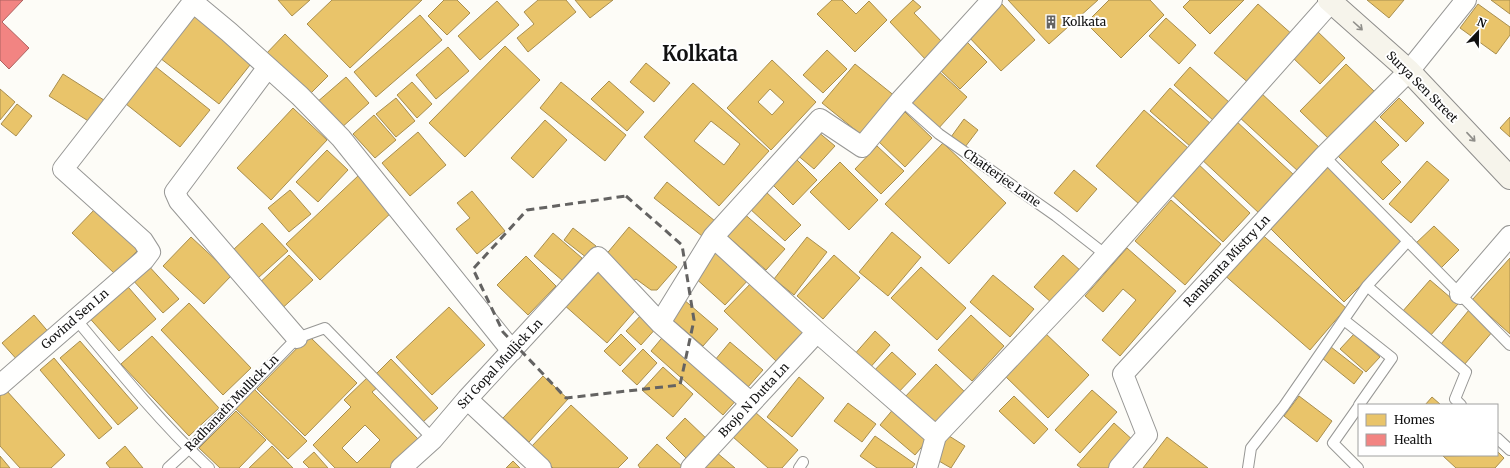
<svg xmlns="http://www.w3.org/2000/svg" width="1510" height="468" viewBox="0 0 1510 468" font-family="Merriweather,serif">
<rect width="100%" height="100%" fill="#fdfcf7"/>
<path fill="#e9c46a" stroke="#a88e4f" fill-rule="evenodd" d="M278,0h32l-18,16z
M332,0h90l-72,68 -43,-44z
M444,0h13l13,13 -23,22 -19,-19z
M538,0h28l10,12 -48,40 -11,-14 17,-14 -10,-12z
M575,0h38l-23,18z
M832,0h10l14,14 13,-13 18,19 -32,32 -38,-38z
M913,0l8,7 -7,6 31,32 -17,17 -38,-40z
M1008,0h90l-49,44z
M1109,0h41l14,15 -43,43 -35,-35z
M1190,0h54l-34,34 -27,-27z
M1367,0h37l-15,18z
M1491,0h19v14z
M497,1l22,24 -39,35 -22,-24z
M1001,3l34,37 -34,31 -34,-36z
M1258,4l36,32 -43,49 -37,-32z
M1478,4l32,23v8l-14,19 -36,-26z
M195,14l59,46 -35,44 -59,-46z
M420,15l22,25 -66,57 -22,-25z
M1166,18l30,27 -17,19 -30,-28z
M1316,30l29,28 -25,26 -29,-28z
M285,34l43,42 -21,21 -43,-41z
M965,40l22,22 -27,27 -22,-21z
M505,46l35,34 -75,77 -36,-34z
M448,47l21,24 -33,28 -20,-24z
M827,50l20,19 -24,24 -20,-18z
M772,60l44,42 -45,48 -44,-42zM770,89l14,13 -12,13 -14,-13z
M151,63l59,47 -30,37 -59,-47z
M646,63l24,20 -16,19 -24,-20z
M855,64l41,33 -32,40 -42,-34z
M1346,64l30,29 -46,47 -30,-29z
M1190,67l40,36 -16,18 -40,-36z
M935,68l32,29 -30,33 -32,-29z
M63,74l44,28 -14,22 -44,-28z
M346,77l23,26 -29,26 -24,-26z
M609,81l35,31 -17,19 -36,-32z
M412,82l20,22 -15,14 -20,-23z
M561,82l65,53 -21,26 -65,-53z
M693,83l76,68 -50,55 -75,-69zM711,121l29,23 -16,21 -30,-24z
M1170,88l41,36 -20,23 -41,-36z
M0,89l15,13 -15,18z
M1260,92l61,57 -22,23 -61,-56z
M396,98l19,23 -19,16 -20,-23z
M1399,98l25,25 -18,19 -26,-25z
M17,104l15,12 -16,20 -15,-12z
M293,108l34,32 -56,60 -34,-32z
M1144,110l44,38 -49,56 -43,-38z
M905,112l27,26 -27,29 -28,-27z
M374,115l22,25 -21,18 -22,-24z
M1510,117v20l-10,-9z
M964,119l14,11 -13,17 -14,-10z
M1234,119l61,57 -35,38 -61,-57z
M545,120l22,20 -34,38 -22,-20z
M1374,120l25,25 -18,17 20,20 -18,18 -45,-44z
M817,131l18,15 -21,23 -18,-15z
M418,132l28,33 -36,31 -28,-33z
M943,143l63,60 -57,61 -64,-60z
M877,146l27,25 -23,23 -26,-25z
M327,150l21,20 -30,32 -22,-20z
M793,156l24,24 -24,25 -24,-24z
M1195,161l55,52 -27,29 -55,-51z
M1427,161l22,19 -38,43 -22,-19z
M840,162l38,38 -29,30 -39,-38z
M1327,165l78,76 -61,61 -77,-77z
M1074,170l23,19 -20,23 -23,-19z
M359,175l34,36 -73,69 -34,-36z
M667,182l48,39 -13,15 -48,-38z
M290,190l21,24 -22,18 -21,-24z
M472,191l33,40 -28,23 -21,-25 14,-11 -13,-15z
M765,191l36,34 -16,16 -36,-33z
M1171,200l50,44 -36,41 -50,-44z
M95,209l43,41 -23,24 -43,-41z
M742,212l43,37 -19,21 -42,-37z
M262,223l26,28 -30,27 -25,-28z
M1434,226l25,24 -19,19 -25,-25z
M629,227l48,40 -20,23h-6l-15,-11 -3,2 -29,-24z
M573,228l23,18 -9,12 -23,-18z
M1258,231l88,77 -36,42 -88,-77z
M892,232l29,25 -33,39 -29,-24z
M553,233l29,25 -19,23 -29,-25z
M191,237l41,38 -28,29 -41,-38z
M807,237l20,15 -33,43 -20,-16z
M718,247l32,31 -25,27 -33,-30z
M1127,248l49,43 -56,65 -18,-16 34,-40 -13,-11 -20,23 -18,-16z
M289,255l24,25 -36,33 -23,-25z
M834,255l26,23 -37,41 -26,-23z
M1063,255l18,16 -29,32 -18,-16z
M526,256l30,30 -28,29 -31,-30z
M1510,258v76l-38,-34z
M146,263l33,36 -16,14 -33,-36z
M597,266l43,39 -33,38 -44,-39z
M921,267l45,41 -29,32 -46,-42z
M993,275l41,34 -24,28 -40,-35z
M755,279l53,51 -31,32 -53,-51z
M122,280l34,39 -37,32 -34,-38z
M1430,280l28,24 -28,32 -28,-24z
M683,299l35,30 -15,17 -35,-30z
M189,303l62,65 -28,27 -62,-65z
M449,307l36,38 -53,50 -36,-38z
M1469,310l24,21 -29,34 -23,-21z
M644,312l14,14 -17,19 -15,-14z
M34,315l17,20 -31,28 -18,-20z
M971,315l33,31 -32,35 -34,-31z
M875,331l15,14 -22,25 -15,-14z
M1043,331l46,44 -41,43 -46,-45z
M666,333l73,64 -16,18 -72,-64z
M621,334l15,15 -16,17 -16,-15z
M1354,334l26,23 -14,15 -26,-23z
M152,336l67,72 -30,28 -68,-72z
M309,336l48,47 -52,53 -48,-47z
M80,341l58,67 -20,17 -58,-67z
M730,342l33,28 -15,17 -33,-27z
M1331,347l32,25 -9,12 -32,-26z
M643,349l14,14 -20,22 -15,-14z
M892,352l24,22 -22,23 -24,-22z
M54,358l58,70 -13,11 -59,-69z
M391,359l47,49 -16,15 -47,-48z
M936,364l33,32 -31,33 -34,-31z
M663,367l30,27 -20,23 -31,-27z
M369,376l10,10 -7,6 48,49 -28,27h-57l-22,-23 38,-38 -7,-7zM365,425l15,15 -23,23 -15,-15z
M543,376l25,23 -39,43 -26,-24z
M799,377l25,21 -32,39 -25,-20z
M253,388l54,53 -19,18 -54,-52z
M6,390l59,65 -14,13h-31l-20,-22v-51z
M1092,390l25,22 -37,41 -25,-23z
M1014,396l34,33 -14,15 -35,-33z
M1299,396l33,25 -15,21 -33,-26z
M1432,397l9,8h-16z
M848,403l28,21 -14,18 -28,-21z
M571,405l57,53 -10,10h-65l-22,-21z
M895,407l36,29 -16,19 -35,-30z
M236,411l30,29 -27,28h-19l-21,-20z
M755,412l43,38 -16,18h-14l-35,-31z
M685,418l25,24 -20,20 -24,-24z
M1114,423l21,19 -23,26h-31l-4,-3z
M946,434l19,12 -14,22 -19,-11z
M875,436l40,28 -3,4h-35l-17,-12z
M1167,437l41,31h-65z
M657,444l27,24h-44l-2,-3z
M125,446l18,22h-33l-4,-5z
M272,446l21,22h-44z
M1497,451l7,7 -9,10h-39l-13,-12 54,-1z
M314,452l14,16h-19l-6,-6z
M716,452l19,16h-32z
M0,456l10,12h-10z
M513,461l7,7h-14z"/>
<path fill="#f28482" stroke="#ae6260" d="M0,0h23l-21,22 27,26 -20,21 -9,-9z"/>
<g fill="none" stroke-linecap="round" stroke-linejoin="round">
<g stroke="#979795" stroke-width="12">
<path id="service" d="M901,100l38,34 117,82 50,39
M1324,156l186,189
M1367,286l99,86 -11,27 6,6
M75,318c43,52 85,104 134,150
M1344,320l48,38 -33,47
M1497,438l13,12
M168,468l27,-25 102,-105 28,-10 108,111
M799,468l4,-6
M1248,468l3,-20 33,-42 83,-120 41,-45
M1358,468l-25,-25 26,-37"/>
</g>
<g stroke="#979795" stroke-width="22">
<path id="minor" d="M194,0l-1,2 36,30 71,64 41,42 171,213
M268,67l-93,125 4,9 118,137
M713,237l104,95 119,104
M1460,294l50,-58
M660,323l53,-86 107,-118 42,28 39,-47 91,-100
M0,385l144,-125 6,-8 -7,-11 -80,-72 130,-167
M467,399l74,69
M401,468l32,-29 34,-40 131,-142 62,66 91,80
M691,468l126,-136
M927,468l9,-32 146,-154 249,-280
M1119,468l28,-33 -24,-61 201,-218 85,-85 57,-71"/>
</g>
<g stroke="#8e8d8b" stroke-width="24">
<path id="secondary" d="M1329,0l80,71 101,107"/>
</g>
<use href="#service" stroke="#fffffe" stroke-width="10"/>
<use href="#minor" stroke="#fffffe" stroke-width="20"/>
<use href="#secondary" stroke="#f6f4eb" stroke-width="22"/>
</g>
<defs><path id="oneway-shaft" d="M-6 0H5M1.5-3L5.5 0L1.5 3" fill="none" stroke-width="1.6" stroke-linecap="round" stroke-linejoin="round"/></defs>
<g stroke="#8f8e89">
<use href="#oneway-shaft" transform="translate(1358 26) rotate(42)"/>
<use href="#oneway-shaft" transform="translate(1471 137) rotate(47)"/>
</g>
<path fill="none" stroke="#646362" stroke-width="3" stroke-dasharray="8 5" stroke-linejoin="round" d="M626,196l56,49 12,75 -14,65 -114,13 -63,-66 -30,-63 54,-59z"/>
<defs>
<g id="building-bare" transform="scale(1.08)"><path d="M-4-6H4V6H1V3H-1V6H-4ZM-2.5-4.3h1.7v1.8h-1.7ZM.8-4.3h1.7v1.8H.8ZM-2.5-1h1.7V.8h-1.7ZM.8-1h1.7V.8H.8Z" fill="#646362" stroke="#fff" stroke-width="2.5" paint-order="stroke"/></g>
</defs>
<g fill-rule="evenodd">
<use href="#building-bare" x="1051" y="22"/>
</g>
<g text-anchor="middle" stroke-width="4" stroke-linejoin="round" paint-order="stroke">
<g font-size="12" fill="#111" stroke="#fff" text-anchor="start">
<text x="1062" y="26">Kolkata</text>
</g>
<g font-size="12" fill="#111" stroke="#fff">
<text transform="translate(1422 87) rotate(45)" y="4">Surya Sen Street</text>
<text transform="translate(1002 178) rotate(35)" y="4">Chatterjee Lane</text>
<text transform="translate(1227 261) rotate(-47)" y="4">Ramkanta Mistry Ln</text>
<text transform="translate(75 319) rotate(-41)" y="4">Govind Sen Ln</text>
<text transform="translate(500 364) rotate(-47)" y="4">Sri Gopal Mullick Ln</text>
<text transform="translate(754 400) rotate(-47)" y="4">Brojo N Dutta Ln</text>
<text transform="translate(232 403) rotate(-46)" y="4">Radhanath Mullick Ln</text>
</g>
<g font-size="20" font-weight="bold" fill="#111" stroke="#fff">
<text x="700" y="61">Kolkata</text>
</g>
</g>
<rect x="1358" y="404" width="140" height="52" fill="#ffffff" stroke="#a0a0a0"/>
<rect x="1366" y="414" width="20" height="12" fill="#e9c46a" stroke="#a0a0a0"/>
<text x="1394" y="424" font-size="12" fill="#111111">Homes</text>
<rect x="1366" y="434" width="20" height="12" fill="#f28482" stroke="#a0a0a0"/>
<text x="1394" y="444" font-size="12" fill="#111111">Health</text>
<g transform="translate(1478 32) rotate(22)" stroke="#ffffff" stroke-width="3" paint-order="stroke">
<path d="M0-3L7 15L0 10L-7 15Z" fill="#111111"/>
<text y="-6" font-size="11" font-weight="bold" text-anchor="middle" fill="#111111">N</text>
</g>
</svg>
